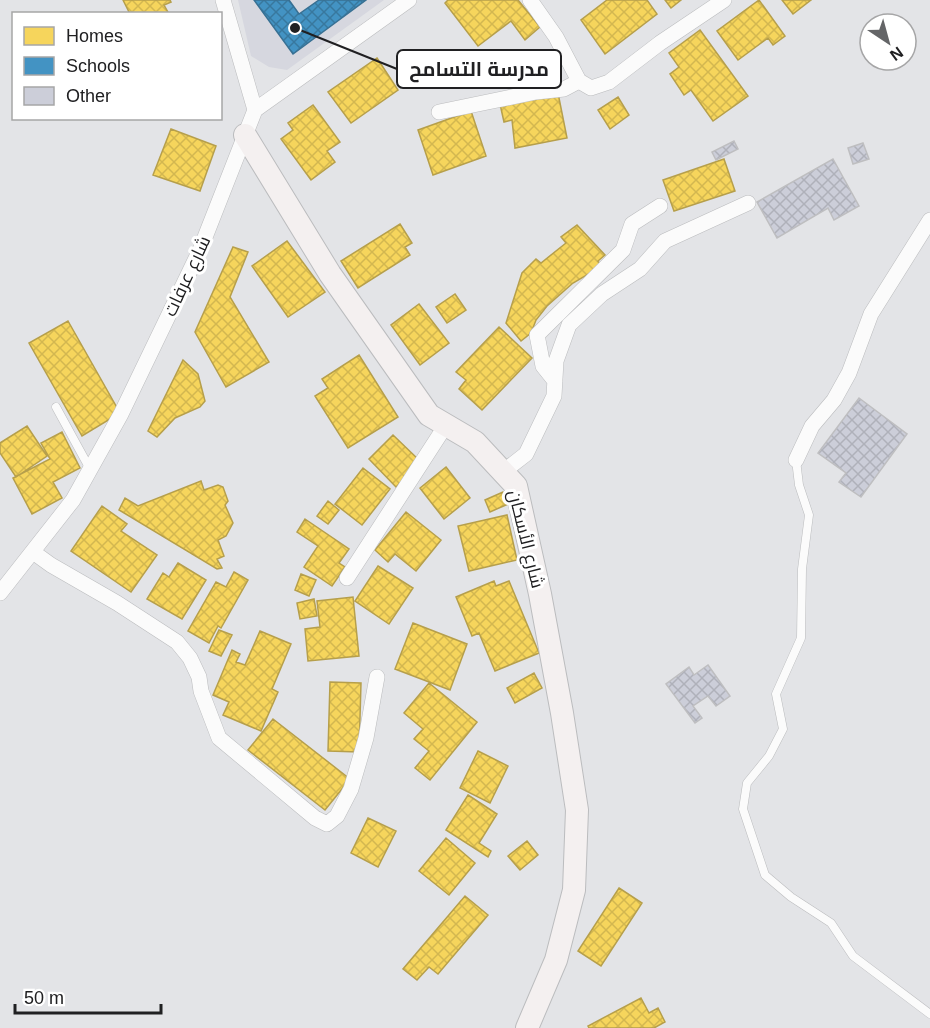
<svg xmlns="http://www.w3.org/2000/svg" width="930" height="1028" viewBox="0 0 930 1028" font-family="Helvetica,Cairo,sans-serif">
<defs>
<pattern id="homes-cross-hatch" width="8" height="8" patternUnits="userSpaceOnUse" patternTransform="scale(1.5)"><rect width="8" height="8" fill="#f6d55c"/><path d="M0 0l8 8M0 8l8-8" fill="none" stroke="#d3b750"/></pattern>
<pattern id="schools-cross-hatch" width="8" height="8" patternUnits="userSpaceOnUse" patternTransform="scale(1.5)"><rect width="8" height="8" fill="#4393c3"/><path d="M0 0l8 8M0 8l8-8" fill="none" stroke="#38789e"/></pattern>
<pattern id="building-cross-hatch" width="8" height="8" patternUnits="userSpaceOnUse" patternTransform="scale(1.5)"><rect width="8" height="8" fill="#ccced9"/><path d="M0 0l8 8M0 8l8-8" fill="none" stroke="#afb1ba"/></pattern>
</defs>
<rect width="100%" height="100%" fill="#e3e4e7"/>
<path fill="#d6d7df" d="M238,0h146l-97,70 -18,-3 -18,-11z"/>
<path fill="url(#homes-cross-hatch)" stroke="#b69f4b" stroke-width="1.5" d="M123,0h47l1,2 -7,3 5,9h-39z
M448,0h70l22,27 -15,13 -14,-19 -33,25 -33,-43z
M607,0h40l10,14 -52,40 -24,-34z
M665,0h16l-10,8z
M759,0l26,36 -12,9 -5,-7 -30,22 -21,-29z
M782,0h29l-18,14z
M700,30l48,66 -35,25 -22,-31 -7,5 -14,-21 9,-7 -10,-14z
M377,58l21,32 -47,33 -23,-31z
M558,93l9,45 -52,10 -3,-28 -8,2 -4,-18z
M618,97l11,18 -19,14 -12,-19z
M313,105l27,37 -13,9 8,11 -24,18 -30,-41 12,-9 -5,-7z
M471,111l15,45 -53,19 -15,-45z
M171,129l45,17 -16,45 -47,-16z
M724,159l11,32 -61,20 -11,-31z
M400,224l12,19 -7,4 5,8 -52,33 -17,-27z
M577,225l28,30 -7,6 3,4 -9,7 -19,11 -26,23 -11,14 -5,13 -10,8 -15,-18 16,-50 14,-14 5,4 25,-20 -5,-6z
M287,241l38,51 -37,25 -36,-51z
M233,247l15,5 -18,45 39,65 -43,25 -31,-55z
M455,294l11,16 -19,13 -11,-16z
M419,304l30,39 -29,22 -29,-40z
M68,321l52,92 -38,23 -53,-93z
M499,327l33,31 -50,52 -23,-21 7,-9 -10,-8z
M359,355l39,62 -50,31 -33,-52 13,-8 -6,-9z
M183,360l15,14 7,27 -5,6 -25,11 -18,19 -9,-6z
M27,426l20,30 -31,21 -16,-24v-10z
M62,432l18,36 -27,14 9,16 -30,16 -19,-36 37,-19 -9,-16z
M393,435l28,27 -25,25 -27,-28z
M446,467l24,31 -26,21 -24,-31z
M363,468l27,21 -28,36 -27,-21z
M201,481l3,9 14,-5 5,2 5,14 -3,4 8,18 -7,13 -8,4 6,16 -7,3 5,9 -5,1 -98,-59 6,-12 13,8z
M503,492l5,12 -18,8 -5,-12z
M328,501l11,9 -11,14 -11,-8z
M102,506l25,18 -6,7 36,24 -26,37 -60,-41z
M406,512l35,28 -25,31 -21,-17 -7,8 -13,-12z
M507,515l10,45 -48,11 -11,-45z
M305,519l44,30 -10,14 6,4 -13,19 -28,-19 14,-21 -21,-14z
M178,563l28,17 -24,39 -35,-20 16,-26 6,4z
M378,566l35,22 -24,36 -34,-23z
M234,572l14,8 -27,48 -3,-2 -9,17 -21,-12 28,-49 10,5z
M301,574l15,6 -7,16 -14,-6z
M494,581l2,5 13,-5 30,72 -44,18 -16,-38 -7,3 -16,-39z
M353,597l6,59 -51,5 -3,-32 15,-2 -3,-26z
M314,599l3,17 -17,3 -3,-16z
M413,623l54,21 -17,46 -55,-21z
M219,630l13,5 -11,21 -12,-5z
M260,631l31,13 -19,45 6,3 -17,39 -38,-16 6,-13 -16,-7 19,-45 8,4 -4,8 9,3z
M534,673l8,15 -27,15 -8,-15z
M330,682l31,1 -2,69 -31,-1z
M429,683l48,39 -47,58 -15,-12 14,-17 -15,-12 9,-10 -19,-16z
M273,719l77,60 -25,31 -77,-60z
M478,751l30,15 -18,37 -30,-15z
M468,795l29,19 -18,29 12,8 -3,6 -42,-27z
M368,818l28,13 -18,36 -27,-14z
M446,838l29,25 -26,32 -30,-24z
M527,841l11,14 -18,15 -12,-14z
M619,888l23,15 -41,63 -23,-15z
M465,896l23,19 -50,59 -9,-7 -12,13 -14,-11z
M641,998l8,15 9,-5 7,14 -11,6h-65l-1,-2z"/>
<path fill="url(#schools-cross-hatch)" stroke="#387093" stroke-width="1.5" d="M254,0h35l10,14 20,-14h47l-73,54z"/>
<path fill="url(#building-cross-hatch)" stroke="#bebec0" stroke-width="1.5" d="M734,141l4,8 -22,11 -4,-8z
M863,143l6,16 -16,5 -5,-16z
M833,159l26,47 -25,14 -6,-12 -51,30 -20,-36z
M859,398l48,36 -46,63 -22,-15 7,-9 -28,-20z
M708,665l22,31 -14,10 -8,-10 -15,10 9,12 -7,5 -29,-39 23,-17 5,8z"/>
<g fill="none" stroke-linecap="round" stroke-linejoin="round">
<g stroke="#bbbcbe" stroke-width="9">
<path id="lane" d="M56,407l34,62
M796,460l3,25 10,30 -7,54 -1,69 -25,56 7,35 -14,27 -22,27 -4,26 22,66 26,22 40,26 22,33 77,58"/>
</g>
<g stroke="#bbbcbe" stroke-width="16">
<path id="street" d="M223,0l32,110
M530,0l26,37 23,44 12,7 18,-6 51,-39 64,-43
M439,112l97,-20 28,-3 15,-8
M555,381l-12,-15 -6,-31 86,-85 9,-26 28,-18
M796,460l16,-34 22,-26 15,-27 22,-59 59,-94
M503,472l23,-18 28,-58 2,-35 13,-36 33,-31 38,-25 25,-28 83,-38
M33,552l18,13 66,38 60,39 13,16 9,19 2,14 18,47 96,80 12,6 10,-8 14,-27 15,-51 11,-61
M347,578l99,-153
M0,593l73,-93 48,-86 79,-164 55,-140 154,-110"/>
</g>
<g stroke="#bbbcbe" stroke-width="24">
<path id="secondary" d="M245,135l85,139 99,141 46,27 41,44 24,108 22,119 15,97 -3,80 -18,70 -29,68"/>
</g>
<use href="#lane" stroke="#fbfbfb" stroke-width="8"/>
<use href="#street" stroke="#fbfbfb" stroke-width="15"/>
<use href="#secondary" stroke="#f4f0f0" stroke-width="22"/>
</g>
<g text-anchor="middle" stroke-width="6" stroke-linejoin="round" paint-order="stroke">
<g font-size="18" fill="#202022" stroke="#fff">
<text transform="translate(187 276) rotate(-65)" y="6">شارع عرفات</text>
<text transform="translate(526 539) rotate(76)" y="6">شارع الأسكان</text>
</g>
</g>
<path fill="none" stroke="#202022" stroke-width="2" d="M295 28L397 69"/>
<circle fill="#202022" stroke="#fff" stroke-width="2" cx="295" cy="28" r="6"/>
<rect fill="#fff" stroke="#202022" stroke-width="2" x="397" y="50" width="164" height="38" rx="6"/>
<g font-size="20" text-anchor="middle" font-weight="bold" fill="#202022">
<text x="479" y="76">مدرسة التسامح</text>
</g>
<rect x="12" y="12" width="210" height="108" fill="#ffffff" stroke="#a6a6a7" stroke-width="1.5"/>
<rect x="24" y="27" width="30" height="18" fill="#f6d55c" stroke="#a6a6a7" stroke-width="1.5"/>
<text x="66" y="42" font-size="18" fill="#202022">Homes</text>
<rect x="24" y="57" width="30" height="18" fill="#4393c3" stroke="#a6a6a7" stroke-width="1.5"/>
<text x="66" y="72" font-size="18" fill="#202022">Schools</text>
<rect x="24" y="87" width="30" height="18" fill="#ccced9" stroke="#a6a6a7" stroke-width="1.5"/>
<text x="66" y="102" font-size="18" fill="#202022">Other</text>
<g transform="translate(888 42) rotate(144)"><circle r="28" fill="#ffffff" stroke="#a6a6a7" stroke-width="1.5"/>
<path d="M0-4.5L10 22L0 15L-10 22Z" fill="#646567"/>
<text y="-9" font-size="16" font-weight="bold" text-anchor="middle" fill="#202022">N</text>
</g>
<path d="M15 1004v9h146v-9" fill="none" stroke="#202022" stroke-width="3"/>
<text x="24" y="1004" font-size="18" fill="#202022" stroke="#ffffff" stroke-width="4.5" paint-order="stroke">50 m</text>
</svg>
